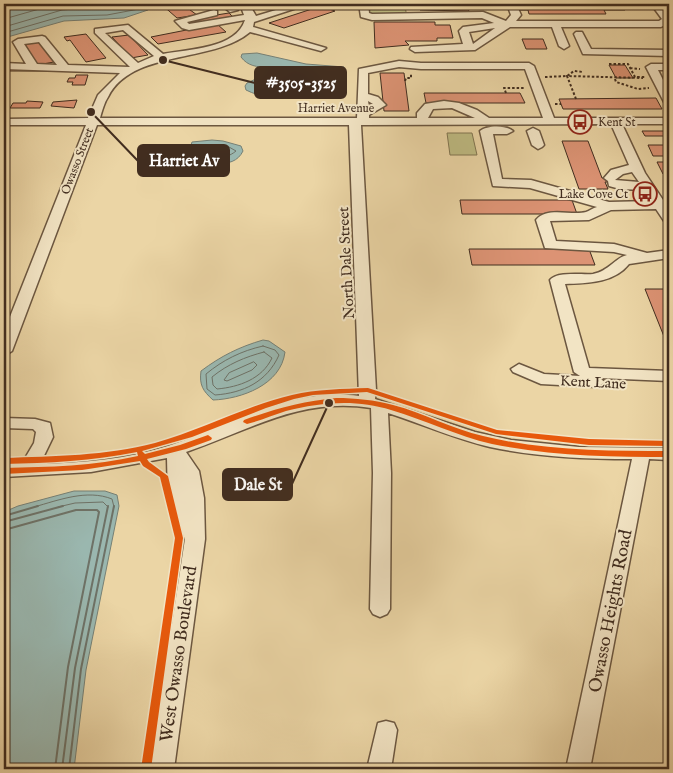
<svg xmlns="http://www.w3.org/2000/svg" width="673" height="773" viewBox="0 0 673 773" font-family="'IM FELL English',serif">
<rect width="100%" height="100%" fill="#ebd5a5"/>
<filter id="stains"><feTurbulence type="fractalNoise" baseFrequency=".004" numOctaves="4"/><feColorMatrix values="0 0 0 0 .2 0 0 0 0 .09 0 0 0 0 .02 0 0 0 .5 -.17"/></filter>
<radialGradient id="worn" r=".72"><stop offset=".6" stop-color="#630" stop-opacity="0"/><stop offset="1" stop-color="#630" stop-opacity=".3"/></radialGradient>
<path fill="#bebb82" stroke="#807450" d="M368,4h37l1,8 -1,2 -35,1z
M447,133h25l5,22h-27z"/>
<path fill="#9ab7af" stroke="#768075" d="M4,4h128l16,3v3l-24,8 -60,3 -60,17z
M257,53l49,11 38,3v9l-4,6 -39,-6 -3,-7c-18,-7 -44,6 -57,-12l1,-3z
M258,78c15,1 27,5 37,17 -15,6 -35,2 -49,-5l-1,-4 2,-3z
M212,140l11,1 18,5 2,5c-10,21 -41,11 -54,0l3,-9z
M263,340l6,1 16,11c-4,33 -44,47 -72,48 -10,-9 -14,-15 -12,-29 20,-15 38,-24 62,-31z
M74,491h31l12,4 2,11 -33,164 -12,99h-70v-257l14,-6z"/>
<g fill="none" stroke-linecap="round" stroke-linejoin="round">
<path stroke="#6e7267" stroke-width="1" d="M4,19l53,-15
M4,27l58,-17 71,-6
M4,33l59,-17 44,-1 32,-6 1,-5
M314,69l23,2 2,3 -2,2 -23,-2 -3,-2z
M259,83l18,4 3,3 -3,2 -21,-3 -1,-4z
M213,145l16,2 7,4c-12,10 -27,8 -40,0l2,-5z
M263,346l12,4 4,5c-12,27 -36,38 -64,40l-8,-6 -1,-15c17,-14 35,-23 57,-28z
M264,352l8,6c-10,21 -33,29 -55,31l-4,-4 -1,-8c16,-13 33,-20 52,-25z
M254,362l3,3 -5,5 -25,11 -3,-1 5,-7z
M34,507c25,-7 53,-18 78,-8l2,8
M58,507l17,-4 28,-1 5,5"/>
<path stroke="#6e7267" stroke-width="2" d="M4,516l34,-10
M4,522l59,-16
M4,530l72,-20h21l2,2 -31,155 -13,102
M62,769l13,-101 33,-162
M69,769l12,-100 33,-163"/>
</g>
<path fill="#dc9374" stroke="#412d1f" d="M161,4h21l15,11 -20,3z
M405,4h60l4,7 -49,-1v-5z
M514,4h108l3,6h-21l2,4h-77l-1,-4h-11z
M321,6l14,5 -51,17 -15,-5z
M229,13l5,5 -38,6 -5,-5z
M374,22h61v3h15l3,13h-16v3h-32l4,4 -34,3z
M217,24l9,8 -68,12 -7,-7z
M86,34l20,24 -20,4 -16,-22 -3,1 -3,-4z
M129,35l19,20 -17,3 -19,-21z
M522,39h21l4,10h-21z
M40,40l14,22 -17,3 -13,-23z
M609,65h16l8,13h-17z
M4,67l68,1 -2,3h-66z
M380,73h24l5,38h-25z
M76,75h12l-3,10h-13l1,-3h-6l2,-4h6z
M424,93h96l5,10h-99z
M656,98l6,11h-99l-4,-10z
M77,100l-3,8 -23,-2 2,-4z
M27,101l16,1 -3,6h-30l3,-5h13z
M642,131h27v5h-24z
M562,141h26l14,37h12l1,4h-10l3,7h-29z
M648,145h20l1,11h-16z
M657,162h12v12h-6z
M460,200h112l5,14h-115z
M469,249h120l6,16h-123z
M645,289h24v60z"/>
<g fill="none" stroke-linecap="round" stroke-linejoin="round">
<g stroke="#6c5740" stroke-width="3">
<path id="minor" d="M220,4h11l7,6 -8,2z
M240,4h9l7,12 40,-12h13l-55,18 -1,5 73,21 -5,3 -71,-19c-38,32 -118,17 -142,65 -4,6 -6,14 -8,21h257l2,-49 40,-8 22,2h108l5,3 20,52h115v6h-47l23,49 24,36v13l-5,-1 -8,-12 -45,1 -22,10 -39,1 6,20 58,3 33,9 22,-3v8l-40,6c-15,19 -41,19 -64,20l24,84 80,3v10l-70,-3 6,4 -8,5 -56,-3 -28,-12 -2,-3 8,-5 25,10 36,2 -6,-4 -24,-92c7,-9 32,-5 43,-6 16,-3 22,-16 34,-19l-13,-3 -69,-4 -9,-28c11,-14 35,-4 50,-8 3,-1 7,-4 11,-5l-67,-19 -37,-2 -13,-55c7,-6 26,-6 33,0l-6,3h-14l9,45 29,1 78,22 42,-1 -7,-11 -24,-1 -11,-3 -1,-5 -4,-3 7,-8 18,-5 -18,-41 -250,1 15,265 -1,9 100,33 36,8 68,7 90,1v12l-20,-1 -59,310h-24l66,-310c-48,0 -95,-2 -142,-12 -35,-8 -68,-23 -102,-34l3,60 -1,136 -3,5 -7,3 -7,-3 -3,-5 3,-136 -2,-65c-71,-11 -121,22 -185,44l13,19 5,27 1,41 -31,230h-24l35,-230 -17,-38 -1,-43 -76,14 -87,5v-12h17l13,-22 2,-11 -3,-3 -29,-1v-10l31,1 15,4 3,14 -13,27c43,-1 87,-5 128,-18 62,-19 123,-60 191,-50l-10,-271h-252l-85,226 -8,5v-24l82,-207h-82v-6l84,-1 10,-23 22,-22 -116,-4v-6l22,1 -13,-22 5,-3 24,-3 3,1 23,28 62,2 -35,-34v-4l33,-4 35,29c25,-5 73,-5 82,-34l-56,10 -7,-2 -7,-7 39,-11 3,1v4l-30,7 2,2 55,-9zM123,30l31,26 -16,7 -33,-30zM39,42l18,23 -20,-1 -13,-20zM399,67l22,2h104l18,49h-54l-12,-8 -18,-7 -15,-2 -19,3 -8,9v5h-48v-3l17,-10 -8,-8 -10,-3v-21zM368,101l5,3 -4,3zM452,108l23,10h-47l5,-9zM632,172l7,10 -24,-2 8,-6z
M359,4h9l1,9 3,1 111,-2 23,9 5,-6 -4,-11h9l5,11 -5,6h143l3,-2 -11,-15h9l9,12v7l-8,4h-100l8,19 -5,3 -5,-3 -7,-19h-42l-35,23 -60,2 -5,-3 1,-2 52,-3 -4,-13 4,-4 31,-4 -12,-5 -110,2 -11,-3zM495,28l-22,16 -4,-12z
M576,32h6l9,17 78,1v6l-86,-2 -9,-20z
M651,64h18v6h-11l11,22v13l-5,-3 -18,-35z
M533,128l6,3 5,14 -2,2 -4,2 -6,-4 -5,-14z
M386,721l8,2 3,7 -6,39h-24l11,-46z"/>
</g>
<path stroke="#412d1f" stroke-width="2" stroke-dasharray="2.5 2" stroke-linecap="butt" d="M609,64h19l7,13h10
M630,68l10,1
M545,77l22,-1 7,-5 9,1
M615,79l1,3 22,7 11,-1
M405,81l1,-3h5v-4
M506,93l-2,-5h21
M576,99l-9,-23 76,2
M555,104h6"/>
<use href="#minor" fill="#f2e4c4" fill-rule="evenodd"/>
<g stroke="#f2e4c4" stroke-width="3">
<path id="cycleway" d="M368,388l129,42 92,9 80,2v5l-80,-1 -93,-11 -129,-42 -54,3 -19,4 -28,9 -74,29 -50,14 3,3 35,-9 28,-10 4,3 -1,2 -25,9 -39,10 2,3 19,14 15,62 -32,231h-10l34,-231 -15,-61 -17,-11 -3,-5 -58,9 -78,4v-6c45,-1 90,-2 134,-12l-1,-4c-44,9 -89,11 -133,12v-6c50,-2 102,-2 151,-15 47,-13 90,-37 137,-48 25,-6 51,-6 76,-7z
M336,398c20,0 38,2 57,7 31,8 59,24 90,31 61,15 124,15 186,15v6c-59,0 -119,-1 -177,-13 -35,-8 -67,-24 -101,-34 -34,-11 -70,-8 -105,1 -13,4 -26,10 -39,13l-4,-2 1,-2c30,-11 60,-19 92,-22z"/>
</g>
<use href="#cycleway" fill="#e8590c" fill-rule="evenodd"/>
</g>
<defs>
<g id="bus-ring" transform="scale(1.25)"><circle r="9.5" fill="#f2e4c4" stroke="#8f2418" stroke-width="1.5"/><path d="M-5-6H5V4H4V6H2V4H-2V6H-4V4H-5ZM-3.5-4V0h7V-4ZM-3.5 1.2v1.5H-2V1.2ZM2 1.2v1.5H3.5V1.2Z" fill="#8f2418"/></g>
</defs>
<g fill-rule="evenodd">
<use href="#bus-ring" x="580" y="122"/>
<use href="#bus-ring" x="645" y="194"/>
</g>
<g text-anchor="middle" stroke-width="4" stroke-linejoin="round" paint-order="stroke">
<g font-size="12" fill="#412d1f" stroke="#f2e4c4">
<text x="336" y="112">Harriet Avenue</text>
<text transform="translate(77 161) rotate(-69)" y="4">Owasso Street</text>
</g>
<g font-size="12" fill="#412d1f" stroke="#f2e4c4" text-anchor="start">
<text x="598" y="126">Kent St</text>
<text x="628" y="198" text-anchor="end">Lake Cove Ct</text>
</g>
<g font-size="15" fill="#412d1f" stroke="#f2e4c4">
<text transform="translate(346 263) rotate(-93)" y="5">North Dale Street</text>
<text transform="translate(593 382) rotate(3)" y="5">Kent Lane</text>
</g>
<g font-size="18" fill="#412d1f" stroke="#f2e4c4">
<text transform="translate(610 611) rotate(-79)" y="6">Owasso Heights Road</text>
<text transform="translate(178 654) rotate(-82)" y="6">West Owasso Boulevard</text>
</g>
</g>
<path fill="none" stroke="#412d1f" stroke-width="2" d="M163 60L255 83M91 112L138 161M329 403L292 484"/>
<g fill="#412d1f" stroke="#f2e4c4" stroke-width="2">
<circle cx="163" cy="60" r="5"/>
<circle cx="91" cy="112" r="5"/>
<circle cx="329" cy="403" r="5"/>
</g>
<g fill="#412d1f" stroke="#412d1f" stroke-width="2">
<rect x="255" y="67" width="91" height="31" rx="5"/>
<rect x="138" y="145" width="91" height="31" rx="5"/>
<rect x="223" y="469" width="69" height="31" rx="5"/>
</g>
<g font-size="16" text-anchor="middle" font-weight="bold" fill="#fff">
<text x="301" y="88">#3505-3525</text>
<text x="184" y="166">Harriet Av</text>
<text x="258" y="490">Dale St</text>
</g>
<rect width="673" height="773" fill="none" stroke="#ebd5a5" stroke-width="20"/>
<rect x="5" y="5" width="663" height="763" fill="none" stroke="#412d1f" stroke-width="2.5"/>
<rect x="10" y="10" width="653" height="753" fill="none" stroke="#412d1f"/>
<rect width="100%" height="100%" filter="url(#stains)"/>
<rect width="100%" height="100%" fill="url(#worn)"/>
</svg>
